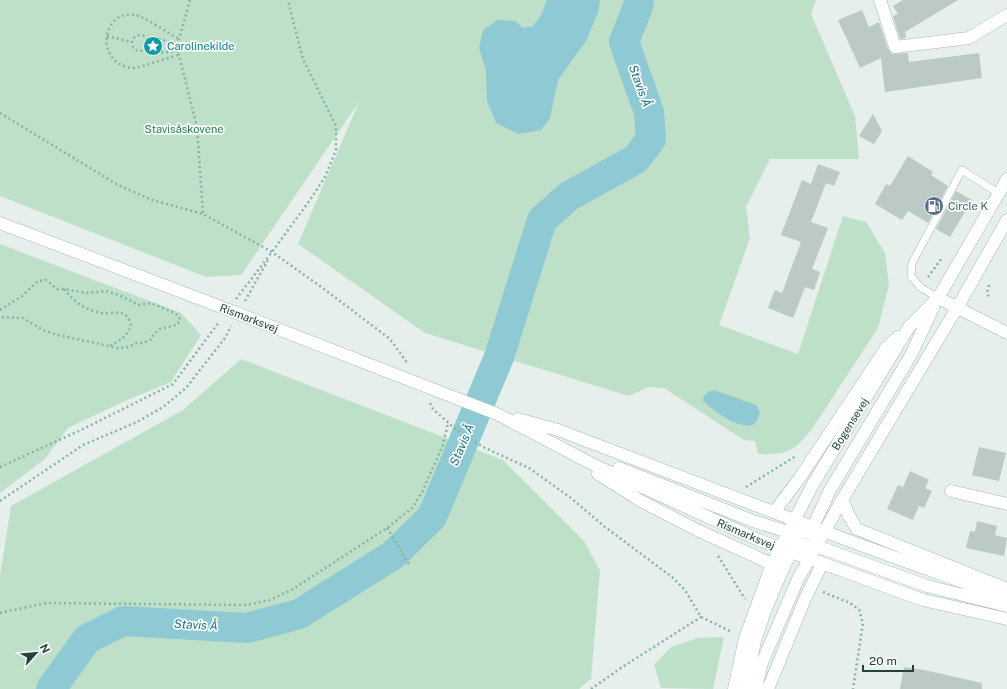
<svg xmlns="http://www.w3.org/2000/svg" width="1007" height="689" viewBox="0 0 1007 689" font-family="'Public Sans',sans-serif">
<rect width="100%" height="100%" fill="#e6efeb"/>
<path fill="#bfe0c8" d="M0,0h816l-5,14 44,102 4,43h-89l-24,48 4,31 -31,87 79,29 45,-138 23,6 19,31 4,32 -11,43 -66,101c-19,23 -24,26 -54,25l-3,-13 -11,-1 -80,-52 -16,-1 -19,9 -204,-63 -127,-89 61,-142 -118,173 -35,2 -206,-81z
M0,244l181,69 20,22 -30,47 -46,19 -57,27 -23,31 -45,34z
M241,359l262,101 81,81 16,30 -9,108 -12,10h-579v-113l11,-70 172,-96z
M724,637l-11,52 -52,-1 -7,-23 17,-18 27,-9z"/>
<path fill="#8ec9d4" d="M547,0h53l-2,13 -12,28 -28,39 -8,38 -9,12 -23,4 -22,-11 -9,-22 -1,-30 -7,-23 4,-18 15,-10 17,1 8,7 10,-2 7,-9z
M714,390l42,15 4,7c-1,4 -3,11 -8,13 -12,5 -42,-16 -49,-25 1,-6 5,-9 11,-10z"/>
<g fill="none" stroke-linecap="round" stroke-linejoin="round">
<path stroke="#8ec9d4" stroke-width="30" d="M51,689l36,-50 36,-18 124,7 52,-14 94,-59 39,-38 67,-160 43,-137 27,-24 67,-37 15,-20 -2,-27 -25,-70 14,-36 1,-6"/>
</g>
<path fill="#bbcac4" d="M903,0h55l-53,32 1,6 -6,1 -7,-23 5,-2 -5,-8z
M862,10l7,17 10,-5 9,27 4,5 16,-1 1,9 70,-9 3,25 -97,14 -4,-34 -21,10 -22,-48z
M873,114l9,17 -8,13 -15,-8z
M908,156l25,16 -2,3 17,11 -20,37 -20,-12 -6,9 -27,-16 11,-20 4,2z
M818,164l22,8 -6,14 -8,-3 -15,39 17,6 -16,41 8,3 -6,18 -9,-3 -12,31 -25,-10 7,-18 7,3 19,-51 -20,-7 21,-55 9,4z
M956,191l16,9 -22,37 -14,-8z
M979,447l27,6 -7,28 -27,-6z
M910,471l19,9 -4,8 7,3 -8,17 -5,-2 -6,14 -26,-11 11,-24 5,2z
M977,521l20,5 -2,9 12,3 -3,18 -38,-8 4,-17 5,1z
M904,667l20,3 58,13v6h-82z"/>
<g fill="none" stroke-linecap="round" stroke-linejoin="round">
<g stroke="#a8b8b2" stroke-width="8">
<path id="lane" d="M938,298l-18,-11 -9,-11 1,-13 50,-93 36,23"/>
</g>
<g stroke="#a8b8b2" stroke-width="13">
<path id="street" d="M880,0l15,47 74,-9 38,-23
M951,491l56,13"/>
</g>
<g stroke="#a4bbb3" stroke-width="13">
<path id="secondary" d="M0,223l216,82
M938,298l69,35
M497,414l99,52 165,75 162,59 84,19
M518,419l40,11 289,110 160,58
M619,468l134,53 35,11 24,1 9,-1
M598,474l43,27 56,29 75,34
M842,500l7,16 8,13 150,60
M774,512l25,-33 87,-131 12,-11
M812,534l1,-7 17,-37 81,-135 22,-47
M780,548l13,-4 23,2 111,40 80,20
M734,689l11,-51 27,-74 41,-80 96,-157 29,-29 69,-119
M745,689l10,-48 10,-30 17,-40 9,-19 2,-7
M756,689l6,-26 36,-84 44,-79 115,-192 50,-88
M768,689l37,-90 17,-35"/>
</g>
<path stroke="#86b3a5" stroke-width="2.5" stroke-dasharray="2 3" stroke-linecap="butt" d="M190,0l-11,39 -1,12 19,76 6,87
M132 43a8 8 0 1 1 16 0a8 8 0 1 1-16 0Z
M107,36l25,6
M178,51l-21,2c-5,-3 -6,-7 -3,-12l5,-2 19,4
M178,55l-42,13c-42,0 -36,-59 -1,-53 8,1 35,19 44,24
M0,113l118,72 34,15 51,14 69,38 52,37 66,50 18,25
M928,277l14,-19
M989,285l-2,7 2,6
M64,289c9,12 19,19 33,23 14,5 29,-8 34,14 -4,10 -11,15 -21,20
M236,299l36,-47 38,-52 15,-23 11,-27v-24l-33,-67 -14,-54v-5
M245,301l23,-41
M0,310l22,-14 16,-15 8,-1 11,9h7l22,4 20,-2 13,4 20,10 12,-2 24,10 4,4 1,3 -3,5 -17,4 -7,6 -1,4 -9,4h-7l-7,4 -11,1 -60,-13 -15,-5 -20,-12 -23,-1
M430,403l3,6 20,18 30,20 46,21 42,30 34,29 67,50 13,13 16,27 31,15
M0,467l81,-37 92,-46 46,-62
M746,487l50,-31
M0,501l83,-56 54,-23 26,-15 23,-19 39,-50 6,-12
M387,528l22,36
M718,556l27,43
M823,592l27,11 9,7 4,13 -10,66
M0,613l46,-10 200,2 24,-5 23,-11 94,-61 25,-20 10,-16 21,-47 5,-22
M591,689l33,-23 77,-49"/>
<use href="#lane" stroke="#fff" stroke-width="7"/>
<use href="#street" stroke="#fff" stroke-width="12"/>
<use href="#secondary" stroke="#fff" stroke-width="12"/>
<g stroke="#a4bbb3" stroke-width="13" stroke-linecap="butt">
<path id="secondary-bridge" d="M216,305l281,109"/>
</g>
<use href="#secondary-bridge" stroke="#fff" stroke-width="12"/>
</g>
<defs>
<g id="sight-disc" transform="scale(1)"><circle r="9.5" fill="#0f9aa8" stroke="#f7fbf9"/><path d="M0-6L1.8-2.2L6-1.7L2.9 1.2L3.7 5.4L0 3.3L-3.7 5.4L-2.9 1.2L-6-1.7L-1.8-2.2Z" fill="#fff"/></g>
<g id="fuel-disc" transform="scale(1)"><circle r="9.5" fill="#5c6f8a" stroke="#f7fbf9"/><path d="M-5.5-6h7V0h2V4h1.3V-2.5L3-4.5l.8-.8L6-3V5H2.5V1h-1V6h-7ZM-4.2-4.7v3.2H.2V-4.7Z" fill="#fff"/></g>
</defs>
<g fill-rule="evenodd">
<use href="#sight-disc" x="153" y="46"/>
<use href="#fuel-disc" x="934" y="206"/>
</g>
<g text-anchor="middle" stroke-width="3.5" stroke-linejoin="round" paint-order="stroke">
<g font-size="11" fill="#0d838f" stroke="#f7fbf9" text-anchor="start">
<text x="167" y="50">Carolinekilde</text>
</g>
<g font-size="11" fill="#2d7a4b" stroke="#f7fbf9">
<text x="184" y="133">Stavisåskovene</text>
</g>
<g font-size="11" fill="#4e5e75" stroke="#f7fbf9" text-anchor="start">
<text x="948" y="210">Circle K</text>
</g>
<g font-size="11" fill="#24423a" stroke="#f7fbf9">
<text transform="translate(249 318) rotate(21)" y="4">Rismarksvej</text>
<text transform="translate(850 424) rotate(-58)" y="4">Bogensevej</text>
<text transform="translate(746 534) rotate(23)" y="4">Rismarksvej</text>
</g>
<g font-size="12" font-style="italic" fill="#1c6f80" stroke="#f7fbf9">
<text transform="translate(640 86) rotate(70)" y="4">Stavis Å</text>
<text transform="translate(462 445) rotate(-67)" y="4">Stavis Å</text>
<text transform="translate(196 625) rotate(3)" y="4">Stavis Å</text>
</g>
</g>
<g transform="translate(36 653) rotate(63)" stroke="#f7fbf9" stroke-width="3" paint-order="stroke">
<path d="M0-3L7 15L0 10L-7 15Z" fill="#24423a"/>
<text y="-6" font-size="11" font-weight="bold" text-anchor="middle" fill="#24423a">N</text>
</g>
<path d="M863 665v6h50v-6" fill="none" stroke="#24423a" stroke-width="2"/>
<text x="869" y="665" font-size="12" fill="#24423a" stroke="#f7fbf9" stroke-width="3" paint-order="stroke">20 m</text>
</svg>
